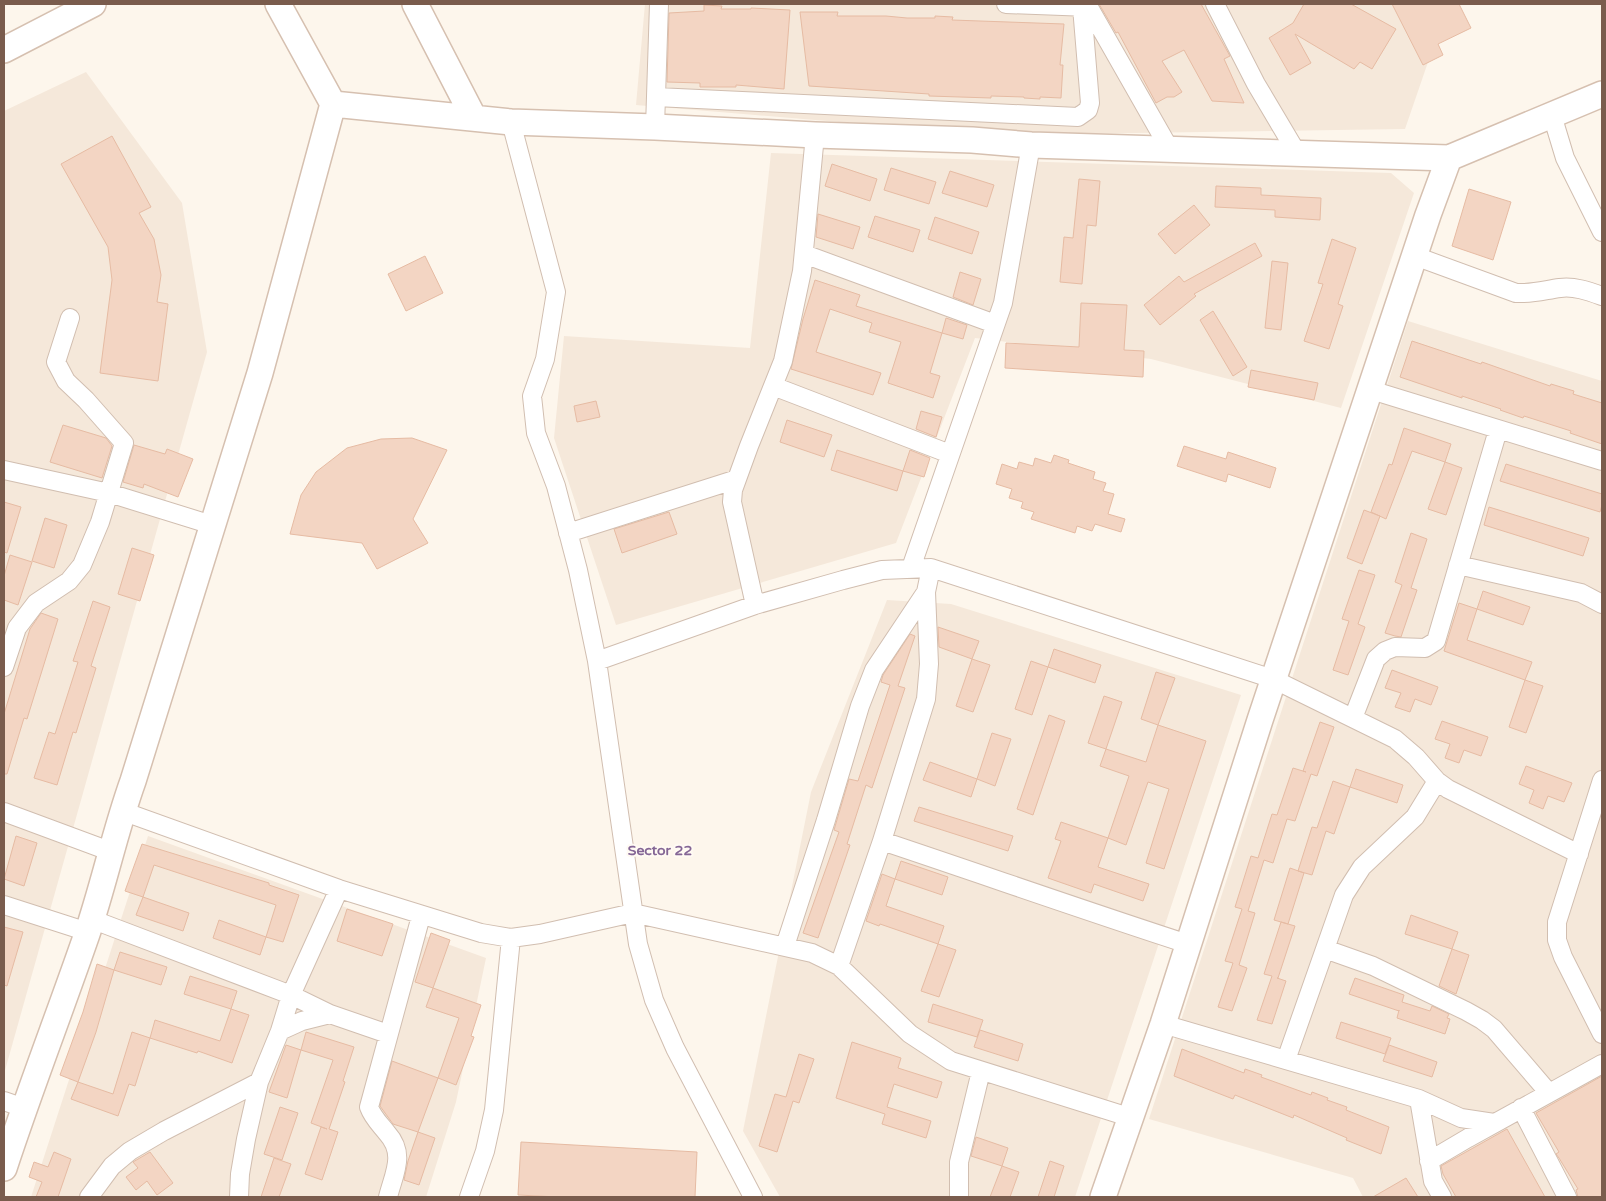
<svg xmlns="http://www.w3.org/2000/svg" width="1606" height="1201" viewBox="0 0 1606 1201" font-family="'Varela Round',sans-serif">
<rect width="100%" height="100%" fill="#fdf6ec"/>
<path fill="#f5e8da" d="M645,4h803l-43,125 -412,6 -357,-30z
M86,72l96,131 25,149 -203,722v-963z
M771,153l620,20 23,20 -73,215 -190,-49 -176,-21 -79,205 -280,82 -62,-187 10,-102 186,12z
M1408,321l194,60v816h-239l-10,-19 -204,-59z
M887,600l64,4 290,91 -166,502h-295l-37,-66 68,-339z
M148,836l338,122 -30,144 -30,95h-395z"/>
<path fill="#f3d5c3" stroke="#e6bba3" d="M1099,4h102l29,52 -6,3 20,44 -32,-2 -28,-51 -22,11 20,31 -8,5h-7l-11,6 -38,-71 -2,1z
M1304,4h47l45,25 -24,40 -12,-7 -6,7 -59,-35 16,29 -21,12 -21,-37 24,-15z
M1392,4h67l12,24 -33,16 5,11 -20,10z
M704,5l18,1 -1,3h30v-1l39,2 -6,79 -48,-4v2h-36v-4l-33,-1 2,-69 35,-2z
M800,12h38l-1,4h49l21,2h28v-2l18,1 -1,3 112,4 -4,41h3l-2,33 -21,-1v2l-16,-1v-1l-33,-1v2l-62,-2v-2l-120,-8z
M112,136l39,71 -12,6 15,26 7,36 -4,27 11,2 -10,77 -58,-8 12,-93 -4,-33 -47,-83z
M832,164l45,15 -7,22 -45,-15z
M891,168l45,14 -7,22 -45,-14z
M950,171l44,14 -7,22 -45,-14z
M1079,179l21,2 -4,45 -9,-1 -5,59 -22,-2 4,-45 9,1z
M1216,186l45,2v7l60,3 -1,22 -45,-3v-7l-60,-3z
M1469,189l42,13 -18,58 -41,-14z
M1194,205l16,20 -35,29 -17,-20z
M818,214l42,13 -7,22 -37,-12z
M875,216l45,14 -7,22 -45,-15z
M935,217l44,15 -7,22 -44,-15z
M1332,239l24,9 -18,56 5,2 -14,43 -25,-8 19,-57 -5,-1z
M1255,243l7,13 -68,38 2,2 -36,29 -16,-20 35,-29 5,6z
M425,256l18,37 -37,18 -18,-37z
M1272,261l16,2 -7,67 -16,-2z
M960,272l21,7 -8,26 -20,-8z
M815,280l45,15 -4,11 86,27 -12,40 10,3 -7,22 -45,-15 13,-41 -32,-10 3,-9 -42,-14 -14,43 65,21 -8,22 -82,-26 12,-50z
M1081,303l46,2 -3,45 20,1 -1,26 -138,-9 1,-25 73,4z
M1213,311l34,56 -14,9 -33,-56z
M946,318l21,7 -4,14 -21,-6z
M1412,341l69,23 1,-2 68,24 1,-2 23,7 -1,3 29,9v41l-32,-11 1,-2 -47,-15 -1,2 -23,-8 1,-1 -39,-13v2l-62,-21z
M1251,370l67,13 -4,17 -66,-13z
M596,401l4,16 -23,5 -3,-16z
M921,411l21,6 -6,20 -20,-8z
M787,420l45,15 -8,22 -44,-15z
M63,425l43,13 6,8 -10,32 -52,-16z
M1404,428l47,16 -6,18 -33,-11 -26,68 -15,-7 18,-48 3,1z
M412,438l35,12 -34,69 15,24 -51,26 -15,-26 -72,-9 11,-39 15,-23 31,-24 34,-9z
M134,445l31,9 2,-5 26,10 -15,38 -34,-13 -1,4 -20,-6z
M1184,446l42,13 2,-7 48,16 -6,20 -42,-14 -2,8 -49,-16z
M837,450l66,21 -6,20 -66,-21z
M910,450l20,8 -6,19 -21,-6z
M1054,455l15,5 -1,3 27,9 -2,7 13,4 -3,8 11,3 -6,20 17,5 -4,13 -26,-8 -3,7 -15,-5 -2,7 -44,-14 3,-7 -13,-4 2,-6 -14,-4 3,-9 -16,-5 6,-20 15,5 2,-7 14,4 2,-8 16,5z
M1445,462l17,6 -16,47 -18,-6z
M1506,464l96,30v11l-2,7 -100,-31z
M4,502l17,5 -14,46 -3,-1z
M1489,507l100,31 -6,18 -99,-31z
M1364,510l16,6 -18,48 -15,-6z
M669,512l8,22 -55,19 -8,-24z
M45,518l22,7 -13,43 -22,-7z
M1411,533l16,6 -16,49 6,2 -16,47 -6,-1 -10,-3 17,-48 -7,-3z
M132,548l22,7 -14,46 -22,-7z
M10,555l22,7 -14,43 -14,-5v-24z
M1359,570l16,5 -17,49 7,3 -17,48 -15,-5 16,-49 -7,-2z
M1483,591l47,16 -7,18 -46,-16z
M93,601l17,6 -19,59 5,2 -20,65 -3,-1 -16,53 -23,-7 15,-46 6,2 23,-72 -5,-1z
M1459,603l18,6 -10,31 65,22 -7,18 -81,-29z
M41,613l17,6 -31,100 -3,-1 -17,56h-3v-60l26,-85z
M938,627l41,14 -7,18 -33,-12z
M910,634l5,2 -17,50 7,2 -33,100 -6,-3 -19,59 3,1 -32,93 -15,-5 36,-101 -5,-2 15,-51 9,2 32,-96 -9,-3 2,-7z
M1054,649l47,16 -6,18 -47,-16z
M972,659l18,6 -17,47 -17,-6z
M1031,661l17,6 -16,48 -17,-6z
M1392,670l46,17 -7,18 -16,-6 -5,13 -15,-5 6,-14 -16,-5z
M1156,672l19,6 -17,47 -17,-6z
M1525,680l18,6 -17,47 -17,-6z
M1104,696l18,6 -16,47 -18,-6z
M1049,715l16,6 -32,94 -16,-6z
M1442,721l46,16 -7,19 -17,-6 -5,13 -14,-5 5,-14 -15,-5z
M1320,722l14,5 -17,49 -6,-2 -16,47 -8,-2 -14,44 -9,-3 -16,51 7,2 -16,52 8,3 -15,43 -14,-4 15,-44 -8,-2 17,-52 -7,-2 16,-51 7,2 14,-44 5,1 16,-47 13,4 -3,-1z
M1158,725l48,16 -42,128 -18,-6 23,-74 -21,-7 -22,63 -18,-7 21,-62 -29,-10 6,-17 40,13z
M992,733l19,6 -16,47 -18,-7z
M930,762l47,17 -6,18 -48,-17z
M1526,766l46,17 -8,19 -16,-6 -5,13 -14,-6 5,-13 -15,-6z
M1356,769l47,16 -6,18 -47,-16z
M1333,781l17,6 -16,47 -8,-3 -14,44 -14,-4 14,-44 5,1z
M919,807l94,29 -5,15 -94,-30z
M1061,822l47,16 -10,29 51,17 -6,17 -49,-17 -3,9 -43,-15 13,-37 -6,-2z
M16,836l21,7 -13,43 -20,-7z
M142,844l127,39v2l30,10 -16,47 -17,-5 10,-32 -122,-40 -11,32 -18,-6z
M901,861l47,16 -6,18 -47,-16z
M1290,868l14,5 -16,51 -14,-4z
M882,874l13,5 -9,27 58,20 -6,18 -58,-20 -1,2 -13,-5z
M143,897l46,16 -6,18 -47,-16z
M347,909l46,15 -11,32 -45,-15z
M1411,915l47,17 -6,17 -47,-15z
M219,920l47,17 -6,18 -47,-17z
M1281,922l14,4 -17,52h-1l9,3 -14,43 -15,-4 15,-44 -8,-2z
M4,927l19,5 -16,54 -3,-1z
M431,933l19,7 -17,48 -18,-6z
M938,944l18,6 -17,47 -18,-6z
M1452,949l17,6 -13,39 -17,-8z
M120,952l47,15 -6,18 -47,-15z
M97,964l17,6 -18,62 -18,50 -18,-7 23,-63z
M190,976l47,15 -6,18 -47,-15z
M1355,978l49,17 -2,7 28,9 2,-5 17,8 -2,4 3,1 -5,15 -48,-16 2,-8v1l-50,-17z
M433,988l48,17 -10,31 3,1 -18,48 -18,-7 21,-60 -33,-11z
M933,1004l50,16 -6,17 -49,-15z
M231,1009l18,6 -17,48 -34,-12 -1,2 -47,-15 5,-18 65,21z
M1341,1022l50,16 -6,16 -49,-16z
M980,1030l43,14 -5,17 -44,-14z
M132,1032l18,6 -15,48 -6,-2 -11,32 -47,-17 7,-17 35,12z
M306,1032l48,15 -11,34 2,1 -16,47 9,3 -16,48 -17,-6 16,-47 6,2 -16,-6 22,-63 -32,-10z
M852,1042l49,16 -3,10 44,14 -5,16 -43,-14 -7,23 44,14 -5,17 -44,-14 3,-10 -49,-16z
M286,1045l15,5 -14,48 -18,-6z
M1389,1045l48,17 -5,15 -49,-16z
M1182,1049l62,24 1,-4 17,6 -1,2 50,18 1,-3 16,6 -1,2 20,7 -1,3 43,17 -8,27 -35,-14 1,-2 -53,-23 -1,3 -58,-23 -2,4 -59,-23z
M799,1054l15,5 -15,44 -6,-2 -16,51 -18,-6 16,-52 11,3z
M392,1061l46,17 -20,54 -25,-8 -13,-18z
M1602,1076v121h-24l-2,-7 2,-1 -19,-31 -3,-4 3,-2 -23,-39z
M280,1107l18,6 -16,47 -18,-6z
M1507,1129l38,68h-89l-13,-23 -2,-8z
M418,1132l17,6 -16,47 -15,-5 4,-19z
M976,1137l32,11 -6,18 -31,-10z
M521,1142l176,10 -2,45h-137l-40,-2z
M54,1152l17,7 -13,38h-22l6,-15 -13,-5 5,-15 14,5z
M150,1152l23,31 -16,12 -10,-14 -11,9 -10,-13 12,-9 -5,-6z
M274,1158l17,6 -12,33h-18z
M1050,1161l14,5 -10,31h-16z
M1002,1166l17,6 -9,25h-20z
M1406,1178l12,19h-45z"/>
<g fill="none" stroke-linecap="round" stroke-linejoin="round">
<g stroke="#d1beb0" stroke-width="20">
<path id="street" d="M1006,4l83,3
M1087,4l82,144
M1215,4l41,80 41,69
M656,97l422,20 10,-7 2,-7 -8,-96
M1552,115l13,43 37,74
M511,122l45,170 -11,67 -13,37 4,37 20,53 22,84 19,91 41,283 16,56 21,48 78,149
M655,127l4,-123
M804,254l191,70
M1415,256l101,37c16,1 29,-3 44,-5 14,-2 28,3 42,8
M773,386l177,68
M1371,390l231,71
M4,470l105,23 103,32
M568,533l169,-54
M1458,565l123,28 21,11
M911,568l92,-265 28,-158
M755,605l-23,-103 1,-12 16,-44 34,-85 19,-90 13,-136
M597,661l158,-56 88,-25 39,-10 49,-2 342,111 122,60 21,18 21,24 11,8 131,65
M4,667l13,-39 19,-25 33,-22 13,-16 18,-43 24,-79 -38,-43 -20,-19 -10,-19 14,-44
M1353,718l23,-59 9,-8 10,-4 30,1 11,-7 62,-211
M1602,780l-45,142v18l6,17 39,77
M122,811l217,78 142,44 30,5 29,-4 93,-21 179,40 27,13 71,68 41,27 181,57
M4,812l108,40
M882,841c102,34 204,70 306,103
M4,905l84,27
M91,919l200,76 39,19 58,20
M785,946l41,-126 34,-114 14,-36 52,-78
M1325,949l48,17 93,45 16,9 12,9 55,64
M839,966l43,-125 44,-142 3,-35 -3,-72 5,-24
M1163,1024l256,75 42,19 33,5
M280,1031l22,-10 28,-7
M1286,1060l58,-165 18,-28 53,-50 22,-36
M1419,1099l14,82 9,16
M4,1101l20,7
M1521,1108l46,89
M1429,1161l39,-23 134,-74
M89,1197l23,-31 18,-15 34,-20 95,-49
M239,1197l1,-23 6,-35 13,-57 21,-51 11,-36 48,-106
M388,1197c6,-24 18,-43 -1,-64 -7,-9 -14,-15 -18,-26l52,-191
M469,1197l16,-46 9,-41 17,-172
M959,1197v-35l22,-91"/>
</g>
<g stroke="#d6c0b0" stroke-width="28">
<path id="secondary" d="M415,4l59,114
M4,50l89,-46
M333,104l178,18 144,5 160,8 157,5 59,5 418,13 153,-64
M4,1168c26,-79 56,-156 83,-234 17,-50 28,-103 46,-153l127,-408 73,-269 -55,-100
M1103,1197l60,-173 97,-304 168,-505 21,-57"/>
</g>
<use href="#street" stroke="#fff" stroke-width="18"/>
<use href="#secondary" stroke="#fff" stroke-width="25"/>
</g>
<g text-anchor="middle" stroke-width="4" stroke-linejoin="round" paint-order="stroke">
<g font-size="14" font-weight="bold" fill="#846695" stroke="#fffaf3">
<text x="660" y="855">Sector 22</text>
</g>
</g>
<rect width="1606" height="1201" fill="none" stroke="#7a5c4d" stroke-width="10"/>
</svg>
